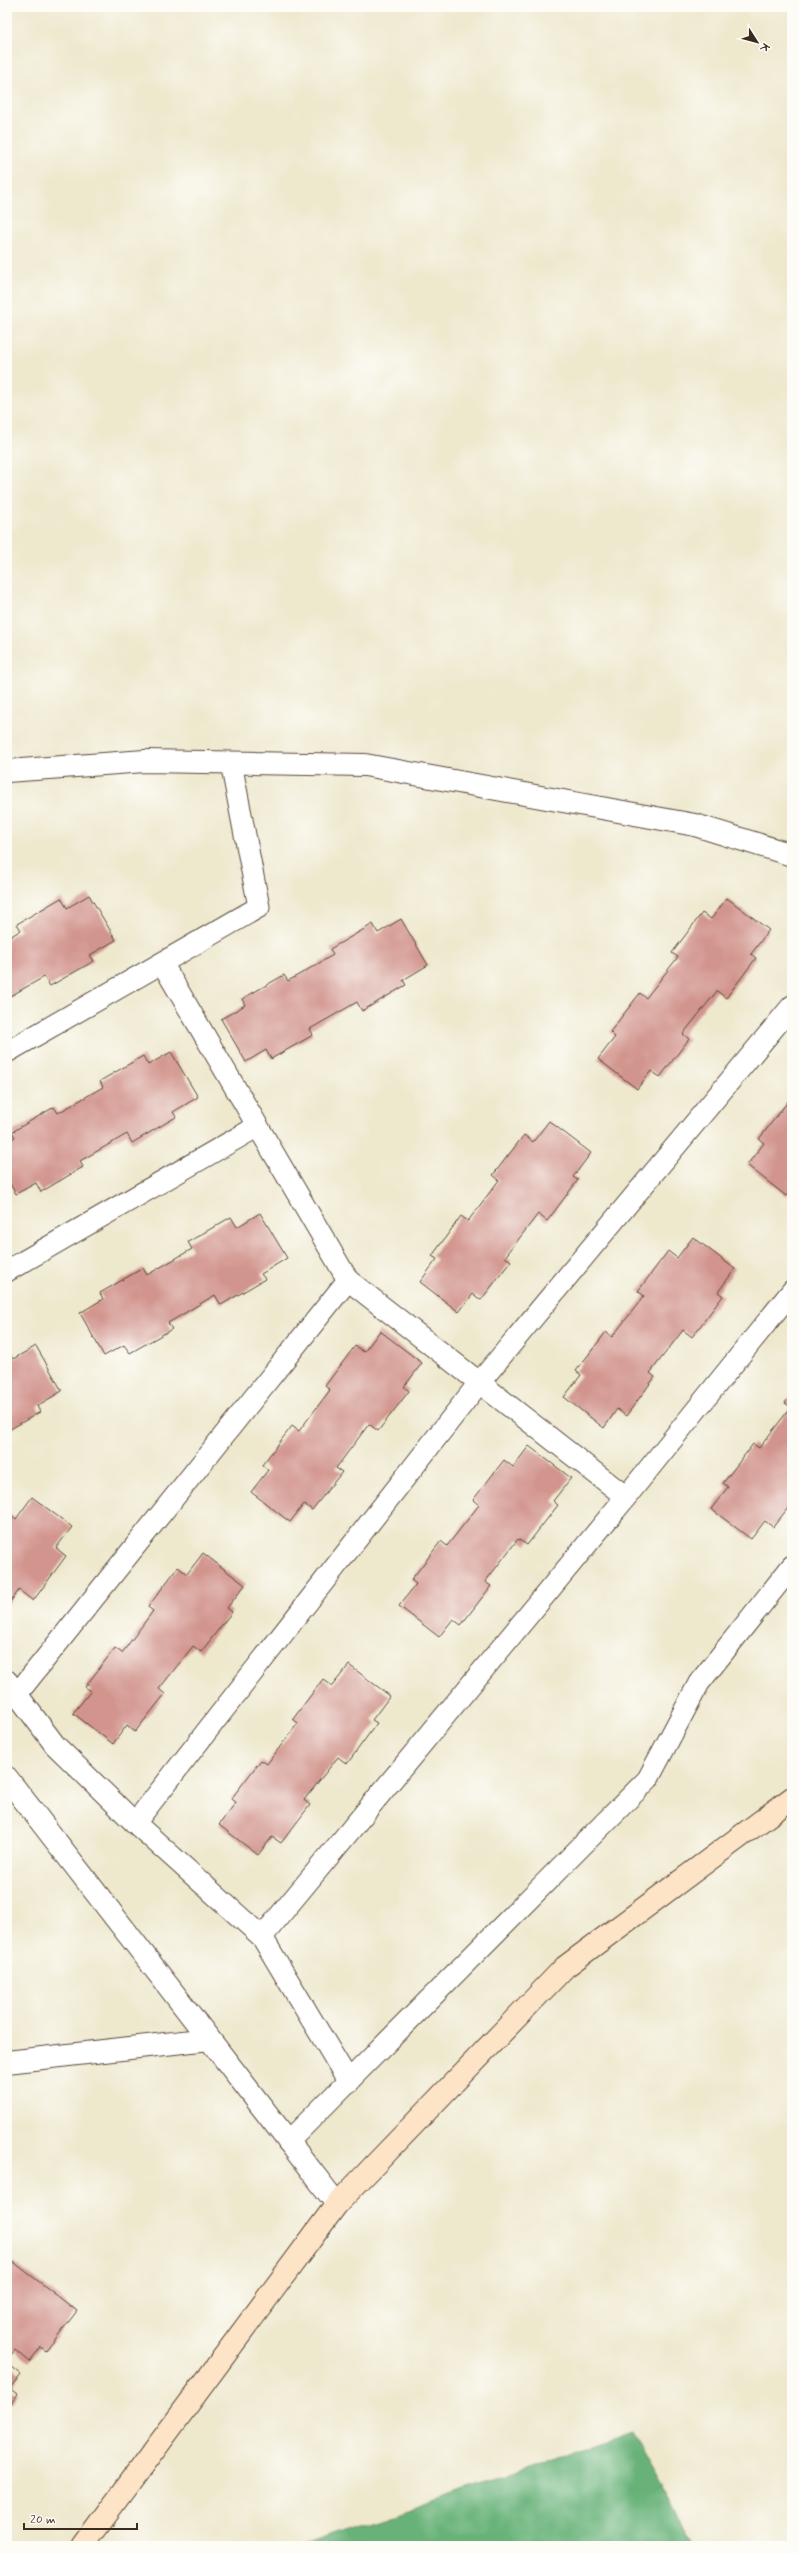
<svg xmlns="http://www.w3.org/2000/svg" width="799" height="2553" viewBox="0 0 799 2553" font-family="Mynerve,sans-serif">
<rect width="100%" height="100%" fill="#fdfcf7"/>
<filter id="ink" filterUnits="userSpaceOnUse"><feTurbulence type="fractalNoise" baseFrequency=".025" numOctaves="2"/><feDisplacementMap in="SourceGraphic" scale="8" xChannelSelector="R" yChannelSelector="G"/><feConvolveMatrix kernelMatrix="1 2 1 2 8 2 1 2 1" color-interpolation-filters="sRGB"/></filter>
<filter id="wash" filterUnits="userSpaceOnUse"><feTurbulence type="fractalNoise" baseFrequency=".012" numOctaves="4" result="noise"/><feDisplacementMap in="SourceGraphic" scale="16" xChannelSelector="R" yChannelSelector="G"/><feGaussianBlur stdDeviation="0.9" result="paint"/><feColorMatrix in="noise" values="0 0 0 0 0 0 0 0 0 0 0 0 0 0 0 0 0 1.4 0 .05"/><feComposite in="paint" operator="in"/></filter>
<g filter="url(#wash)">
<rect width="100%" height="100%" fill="#eee8cd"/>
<path fill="#68b279" stroke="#526e4c" d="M631,2434l64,112h-390z"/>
<g id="blocks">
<path fill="#d2958e" d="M89,895l27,45 -26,15 4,6 -44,25 -6,-9 -37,21v-59l14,-9 -4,-6 44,-26 6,10z
M727,898l42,32 -18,24 5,4 -30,40 -9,-7 -34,43 6,5 -29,38 -9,-6 -14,18 -39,-30 17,-22 -5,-5 30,-39 6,5 32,-41 -6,-4 30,-40 9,6z
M401,919l27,46 -25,15 3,5 -44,26 -5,-9 -47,27 3,6 -42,24 -5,-9 -20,12 -25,-43 24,-14 -3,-6 42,-24 4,6 45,-26 -3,-6 43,-25 5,9z
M171,1052l27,45 -25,15 3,5 -44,26 -5,-9 -47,27 3,6 -42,25 -5,-9 -20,11 -9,-15v-37l8,-5 -3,-5 42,-25 4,6 45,-26 -3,-6 43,-25 5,9z
M789,1100l3,2v86l-6,8 -39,-31 17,-22 -5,-4z
M549,1121l42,32 -18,24 5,3 -31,41 -9,-7 -33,43 6,4 -30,39 -8,-6 -14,18 -39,-30 17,-23 -5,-3 29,-40 7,5 31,-41 -6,-5 31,-40 9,7z
M260,1213l27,45 -26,16 4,5 -44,26 -6,-10 -47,28 4,6 -42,24 -6,-8 -20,11 -24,-43 23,-14 -3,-6 43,-25 4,7 45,-26 -4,-7 43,-25 6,10z
M693,1237l42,32 -17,23 5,4 -31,41 -9,-7 -33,43 5,4 -29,39 -9,-7 -13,19 -40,-31 17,-22 -5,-4 30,-39 6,5 32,-41 -6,-5 30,-40 9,7z
M380,1331l42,32 -18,24 5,4 -31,40 -9,-7 -33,44 6,4 -30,38 -8,-6 -14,18 -39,-30 17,-22 -6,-5 30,-39 7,5 31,-41 -5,-4 30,-40 9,6z
M36,1346l26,45 -25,15 3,6 -33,19v-82l6,10z
M792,1394v109l-19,24 -8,-6 -14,18 -40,-30 17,-22 -5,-4 30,-39 6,4 32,-41 -6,-4z
M529,1446l42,32 -18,23 5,4 -31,40 -9,-6 -33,43 6,4 -30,39 -8,-6 -14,18 -40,-31 17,-22 -5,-4 30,-39 6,5 32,-41 -6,-5 31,-40 9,7z
M32,1497l40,30 -16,21 10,8 -33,45 -14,-11 -12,16v-94l9,7z
M203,1553l42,32 -18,23 5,4 -31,40 -8,-6 -34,43 6,5 -30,38 -8,-7 -14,19 -40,-31 18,-22 -6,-4 30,-39 7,5 31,-42 -5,-4 30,-40 9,7z
M349,1665l41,31 -18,24 5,3 -30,41 -9,-7 -34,43 6,5 -29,38 -9,-6 -14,18 -39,-30 17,-23 -5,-3 30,-39 6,4 31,-41 -5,-4 30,-40 9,7z
M7,2257l70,54 -31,40 -5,-4 -12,15 -14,-12 -8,10z
M7,2363l14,11 -11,14 8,6 -11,15z"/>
</g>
</g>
<g filter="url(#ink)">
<use href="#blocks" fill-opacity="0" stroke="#564638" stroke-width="1"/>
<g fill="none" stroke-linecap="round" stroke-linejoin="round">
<g stroke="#564638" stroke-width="23">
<path id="service" d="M162,963l186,317 278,217
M7,1052l252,-145 -28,-144
M7,1271l251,-145
M7,1681l48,64 80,78 127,114 87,145
M17,1694l331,-414
M135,1823l344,-440 313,-377
M262,1937l364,-440 166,-206
M288,2142l360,-363 51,-96 93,-117"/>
</g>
<g stroke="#564638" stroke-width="24">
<path id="minor" d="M7,771l138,-10 220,4 330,60 97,30
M7,1778l330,426
M7,2062l202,-23"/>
</g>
<g stroke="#564638" stroke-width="24">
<path id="secondary" d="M83,2546l254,-342 228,-237 227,-169"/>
</g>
<use href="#service" stroke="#fff" stroke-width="21"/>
<use href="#minor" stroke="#fff" stroke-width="22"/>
<use href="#secondary" stroke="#fee4c6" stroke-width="22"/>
</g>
</g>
<rect width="799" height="2553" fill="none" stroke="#fdfcf7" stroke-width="24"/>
<g transform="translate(757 42) rotate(126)" stroke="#fdfcf7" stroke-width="3" paint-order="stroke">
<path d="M0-3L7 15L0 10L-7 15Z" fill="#3b2a1e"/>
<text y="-6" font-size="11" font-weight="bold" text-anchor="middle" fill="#3b2a1e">K</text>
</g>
<path d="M24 2523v6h113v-6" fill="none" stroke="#3b2a1e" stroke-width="2"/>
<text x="30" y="2523" font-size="12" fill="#3b2a1e" stroke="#fdfcf7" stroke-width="3" paint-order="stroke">20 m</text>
</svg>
